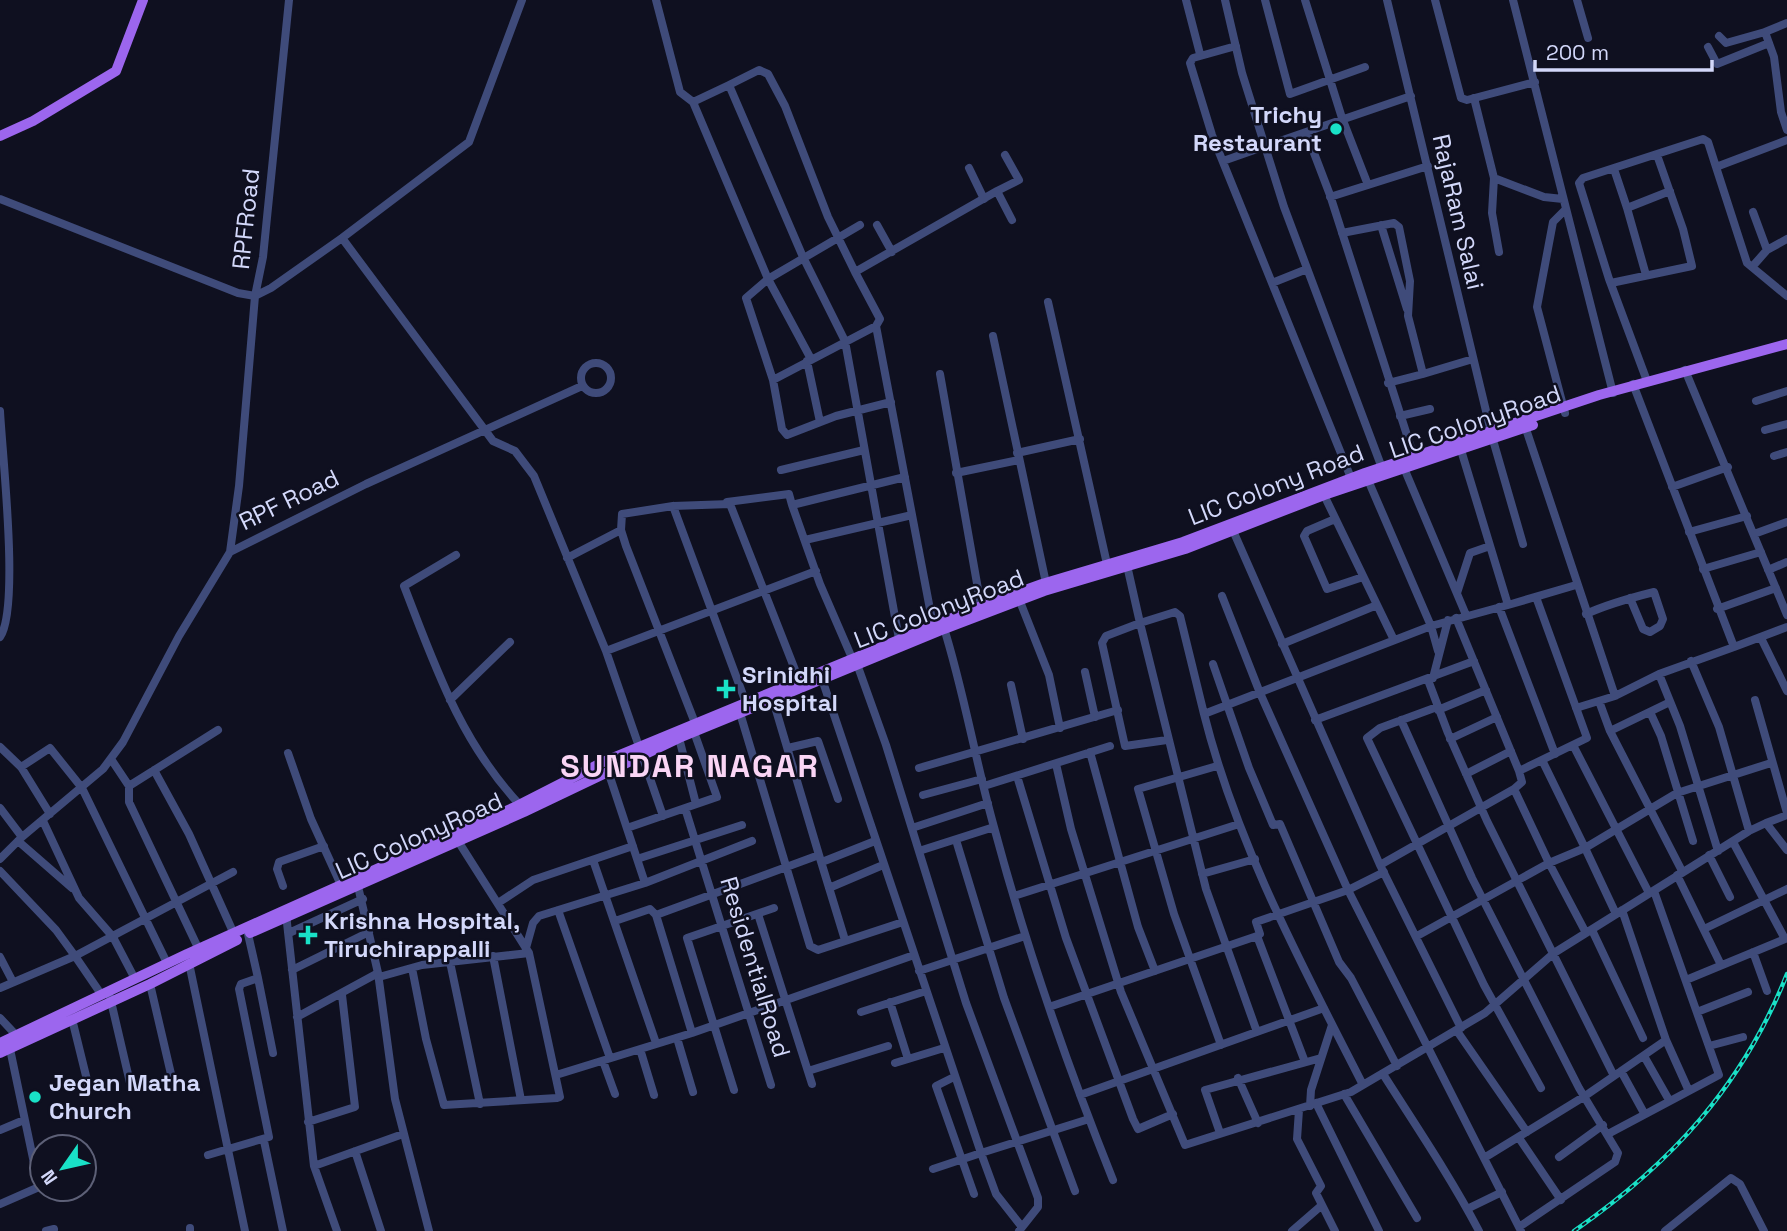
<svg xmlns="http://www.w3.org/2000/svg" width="1787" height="1231" viewBox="0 0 1787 1231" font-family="'Space Grotesk',sans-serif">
<rect width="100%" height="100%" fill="#0f1020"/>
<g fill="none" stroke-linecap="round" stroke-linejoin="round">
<path stroke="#3f4b7a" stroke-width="8" d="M656,0l24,92 13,10
M1186,0l14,54
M1225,0l17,73 42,134 98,261
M1265,0l25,94 75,-27
M1305,0l37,118 26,67
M1387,0l106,440 30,104
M1435,0l26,98 6,2 68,-18
M1513,0l100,393
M1577,0l11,38
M1787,23l-22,9 9,25 7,55 6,18
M1719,36l7,7 39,-11
M1236,46l-43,12 -3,5 22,72 139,343
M1708,47l9,17 52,-21
M729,85l-36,17 75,177 43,80
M1474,98l20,80 -2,35 7,39
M1306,132l105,-36
M1787,140l-71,27 31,96 40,33
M1223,161l83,-29 24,63 84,262
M969,168l15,31
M1614,169l13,39
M1494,178l50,19 19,2
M997,191l22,-11 -14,-25
M1330,197l98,-31
M0,199l238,94 17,3 8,-39 26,-257
M1565,210l-12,12 -16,85 28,106
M1753,212l14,38
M860,225l-92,54 -22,19 27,82 103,-54
M877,225l15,27
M1381,225l26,84
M1342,233l52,-10 5,4 11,54 -2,35 15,58 -35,9
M342,238l151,203 22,10 19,25 72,175 210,-80
M1752,267l15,-17 20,-11
M855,272l25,47 -4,7 57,299
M1646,275l-19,-67 43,-17
M1272,283l35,-14
M1611,283l81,-17 -9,-37 -26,-74
M1048,302l59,262
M993,336l53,247
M807,361l13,61
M581 378a15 15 0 1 1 30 0a15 15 0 1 1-30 0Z
M1685,370l102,245
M940,374l41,232
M1423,374l50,-15
M773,380l9,49 5,6 49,-19 55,-14
M1647,381l-38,-102 -30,-96 4,-5 120,-39 5,3 8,25
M1633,384l101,263 53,-20
M1756,401l31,-10
M0,411c2,42 20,197 0,226
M1400,416l30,-7
M1524,423l91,273 44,-22 75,-27
M1765,430l22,-6
M1017,453l63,-14
M1774,456l13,-4
M1404,468l62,147
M781,470l83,-20
M956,473l63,-13
M1368,480l63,146 7,25
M1672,487l56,-20
M1324,495l70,145
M727,502l62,-8 3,11
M673,506l73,197
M1335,519l-28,12 -3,5 23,53 36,-12
M1231,526l149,339 81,163
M1689,532l58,-16
M1754,534l33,-12
M805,540l107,-25
M230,552l9,-66 16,-190 16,-8 71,-50 127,-96 53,-142
M456,555l-52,31c31,80 56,155 116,219
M567,558l54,-28
M1126,561l14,62 35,-11 5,4 24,98 227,-88 77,-21 -47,-155
M1703,569l58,-17
M1768,570l19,-8
M1457,593l13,-40 20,-7
M1222,596l38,97 88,197 173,341
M1019,599l30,76 11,53
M1508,605l68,-20
M1499,607l56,147
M1717,609l59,-21
M1586,614c22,-10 44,-16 68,-22l9,27 -3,7 -10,6 -7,-3 -13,-31
M1456,618l63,153 68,-33 -51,-141
M943,625c21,66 32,135 51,202 32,120 73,238 119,353
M1761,638l26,53
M899,639l-54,-298 -42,-84 -74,-172 30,-15 9,4 17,32 43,111 27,55 142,-81 15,29
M1282,644l95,-39
M606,651l57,165
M852,658l-32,-74 -28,-79 113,-28
M857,664l29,81 80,258 72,195v9l-19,24
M1213,664l36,104 24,57 7,-1 59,138 12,16 46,88
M1085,672l10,45
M1659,674l21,52 38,125
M1433,678l15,-58
M822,679l159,474 108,-34
M1428,680l20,53 39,88 127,255
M1011,685l12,54
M450,700l60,-58
M1755,700l32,113
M1599,701l11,30 72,140
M1437,707l-57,21 -13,10 117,247 57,103
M1576,708l39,-12
M1438,710l48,-20
M1650,712l11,24 32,105
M740,713l70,233 8,4 85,-28
M1204,714c33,131 98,251 159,371
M1315,720l159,-59
M1401,720l71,158 107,210 39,65 -3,9 -96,65
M695,723l-69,-177 -5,-16 1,-16 51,-8 57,-2 69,176
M1610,731l60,-29
M679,738l17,66
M1450,739l47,-22
M1167,740l-42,6 -23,-103 4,-7 34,-13 66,266 51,143
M1573,745l76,148
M0,747l21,20 29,47
M788,748l30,-7 20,58
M1090,752l48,175 17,44
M288,753l23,66 30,66
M111,759l18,27v16l72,152
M1542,760l43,88 92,-55 94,-30
M1056,764l15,65 50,163 64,153 166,-53 134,-79 69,-60 195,-122 -30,-104 -28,-66
M1217,766l-79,23 36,125 47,131
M21,767l29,-19 32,40 85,175
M919,768l199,-58
M154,770l35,64 45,100
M608,771l37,112
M1519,771l3,11 -8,7 35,74 36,-15 31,66
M1466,774l45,-23
M1017,776l49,162 67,181 5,10 35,-15
M129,786l89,-56
M984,786l126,-40
M923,795l59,-16
M0,808l22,29
M685,808l86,277
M43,821l36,77 34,39 22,42
M1766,823l21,-8
M627,828l90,-31 -23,-65
M912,828l76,-25
M1749,831l17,-8 21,27
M956,840l48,158 71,193
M18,841l54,47
M919,851l75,-24
M819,855l26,85
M1709,855l21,42
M0,859l22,-22 81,-68 20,-27 56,-106 51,-84 136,-68 216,-98
M637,859l105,-34
M593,860l63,183
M822,862l53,-21
M1380,865l134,-76
M0,871l56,59 19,26 -75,32
M1202,874l53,-15
M1677,875l44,90
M357,882l21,91 17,126 34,132
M283,886l-6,-17 2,-7 45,-16
M829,888l54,-23
M1014,896l225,-72
M498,903l35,-23 100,-34
M558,910l52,148
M286,914l28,252 23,65
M758,914l54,170
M615,921l35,-12 6,6
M1704,929l83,-40
M1592,930l51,108
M289,933l74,-34
M1257,936l48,126
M1417,936l132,-73 37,70
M526,948l7,-25 6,-7 106,-33 107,-42
M1753,952l14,39
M493,956l28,144
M0,957l13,25
M450,962l30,142
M189,963l56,268
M412,968l14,71 18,66 113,-7 3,-1 -31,-144
M292,970l77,-38
M919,971l106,-35
M379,977l43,-12 107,-12 -71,-112
M258,978l15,75
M1686,980l99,-41 -52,-97
M150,984l21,90
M101,994l-26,-38 158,-84
M110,997l21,90
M890,1002l18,57
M1049,1007l208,-71 3,-2 -4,-12 92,-32 36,-18
M861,1012l65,-21
M1697,1012l51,-20
M297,1017l81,-44
M0,1018l16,17
M72,1019l17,69
M1457,1031l70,101
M692,1033l-36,-118 163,-60 -46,-155
M677,1038l16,54
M1666,1040l22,49
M1709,1046l34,-9
M640,1049l14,46
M1644,1056l25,44
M603,1061l12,33
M895,1063l49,-15
M808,1071l80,-25
M1621,1071l23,42
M1383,1074c33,52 67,102 96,157
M556,1075l136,-42 222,-78
M954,1077l-18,9 38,108
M1238,1078l20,45
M734,1090l-47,-152 87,-30
M1344,1094l73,124
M1080,1095l244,-87
M1316,1103l63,128
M1310,1106l1,-16 21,-65
M308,1122l47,-15 -13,-112
M0,1130l24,-10
M1220,1133l-15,-43 116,-32
M1608,1134l111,-59 -65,-184
M1519,1138l42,62
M264,1141l19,90
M355,1151l26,80
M208,1155l61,-18 -30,-148 2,-5 17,-6 -10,-44
M1559,1157l44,-32
M1484,1158l101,-62 81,-56 -44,-130
M314,1166l89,-32
M933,1169l48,-16 15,41 26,33
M0,1204l39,-17 -29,-138
M1322,1205l13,26
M1467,1209l35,-17
M190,1228v3
M46,1231l8,-2
M1292,1231l30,-26 -6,-12 5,-7 -24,-47 2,-29
M1665,1231l66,-53 9,6 24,47"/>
<path stroke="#9c66ee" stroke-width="10" d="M0,136l33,-15 83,-50 27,-71
M250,933l274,-121 155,-74 265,-109 100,-38 141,-42 139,-54 209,-70
M0,1043l187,-89 330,-148 88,-45 376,-155 61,-22 141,-42 182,-69 234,-78 188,-51
M0,1053l150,-69 87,-44"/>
<g stroke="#19e1c7" stroke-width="4.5">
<path id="rail" d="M1574,1231c98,-68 169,-146 213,-257"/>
</g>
<use href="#rail" stroke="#0f1020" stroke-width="2" stroke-dasharray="5" stroke-linecap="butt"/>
</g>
<g fill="#19e1c7" stroke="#0f1020" stroke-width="2.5">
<circle cx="1336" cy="129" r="7"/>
<path d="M722.5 678.5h7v7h7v7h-7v7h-7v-7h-7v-7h7z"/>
<path d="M304.5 924.5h7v7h7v7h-7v7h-7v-7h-7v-7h7z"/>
<circle cx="35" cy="1097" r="7"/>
</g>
<g text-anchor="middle" stroke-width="5" stroke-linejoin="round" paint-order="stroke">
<g font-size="24" font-weight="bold" fill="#d3d8fa" stroke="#0f1020" text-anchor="start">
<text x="1322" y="123" text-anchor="end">Trichy<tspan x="1322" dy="28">Restaurant</tspan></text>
<text x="742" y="683">Srinidhi<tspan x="742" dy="28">Hospital</tspan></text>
<text x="324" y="929">Krishna Hospital,<tspan x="324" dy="28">Tiruchirappalli</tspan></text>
<text x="49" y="1091">Jegan Matha<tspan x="49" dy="28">Church</tspan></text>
</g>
<g font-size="24" fill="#d3d8fa" stroke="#0f1020">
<text transform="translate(1458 212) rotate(77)" y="8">RajaRam Salai</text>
<text transform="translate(246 219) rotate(-84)" y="8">RPFRoad</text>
<text transform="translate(1475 422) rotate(-19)" y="8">LIC ColonyRoad</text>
<text transform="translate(1276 485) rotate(-21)" y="8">LIC Colony Road</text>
<text transform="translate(289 500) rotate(-26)" y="8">RPF Road</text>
<text transform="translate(939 609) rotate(-21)" y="8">LIC ColonyRoad</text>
<text transform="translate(419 836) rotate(-24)" y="8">LIC ColonyRoad</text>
<text transform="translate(755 967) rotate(73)" y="8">ResidentialRoad</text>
</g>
<g font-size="32" font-weight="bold" letter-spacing="2" fill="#fad5f5" stroke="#0f1020">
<text x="690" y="777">SUNDAR NAGAR</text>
</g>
</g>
<g transform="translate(63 1168) rotate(236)"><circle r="33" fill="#0f1020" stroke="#5d6077" stroke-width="2"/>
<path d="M0-5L12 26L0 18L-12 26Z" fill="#19e1c7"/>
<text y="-10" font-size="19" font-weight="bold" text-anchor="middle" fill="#d3d8fa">N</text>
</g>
<path d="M1535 60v10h177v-10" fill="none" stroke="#d3d8fa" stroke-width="3.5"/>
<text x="1546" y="60" font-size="21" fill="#d3d8fa" stroke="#0f1020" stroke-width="5" paint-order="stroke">200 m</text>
</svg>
